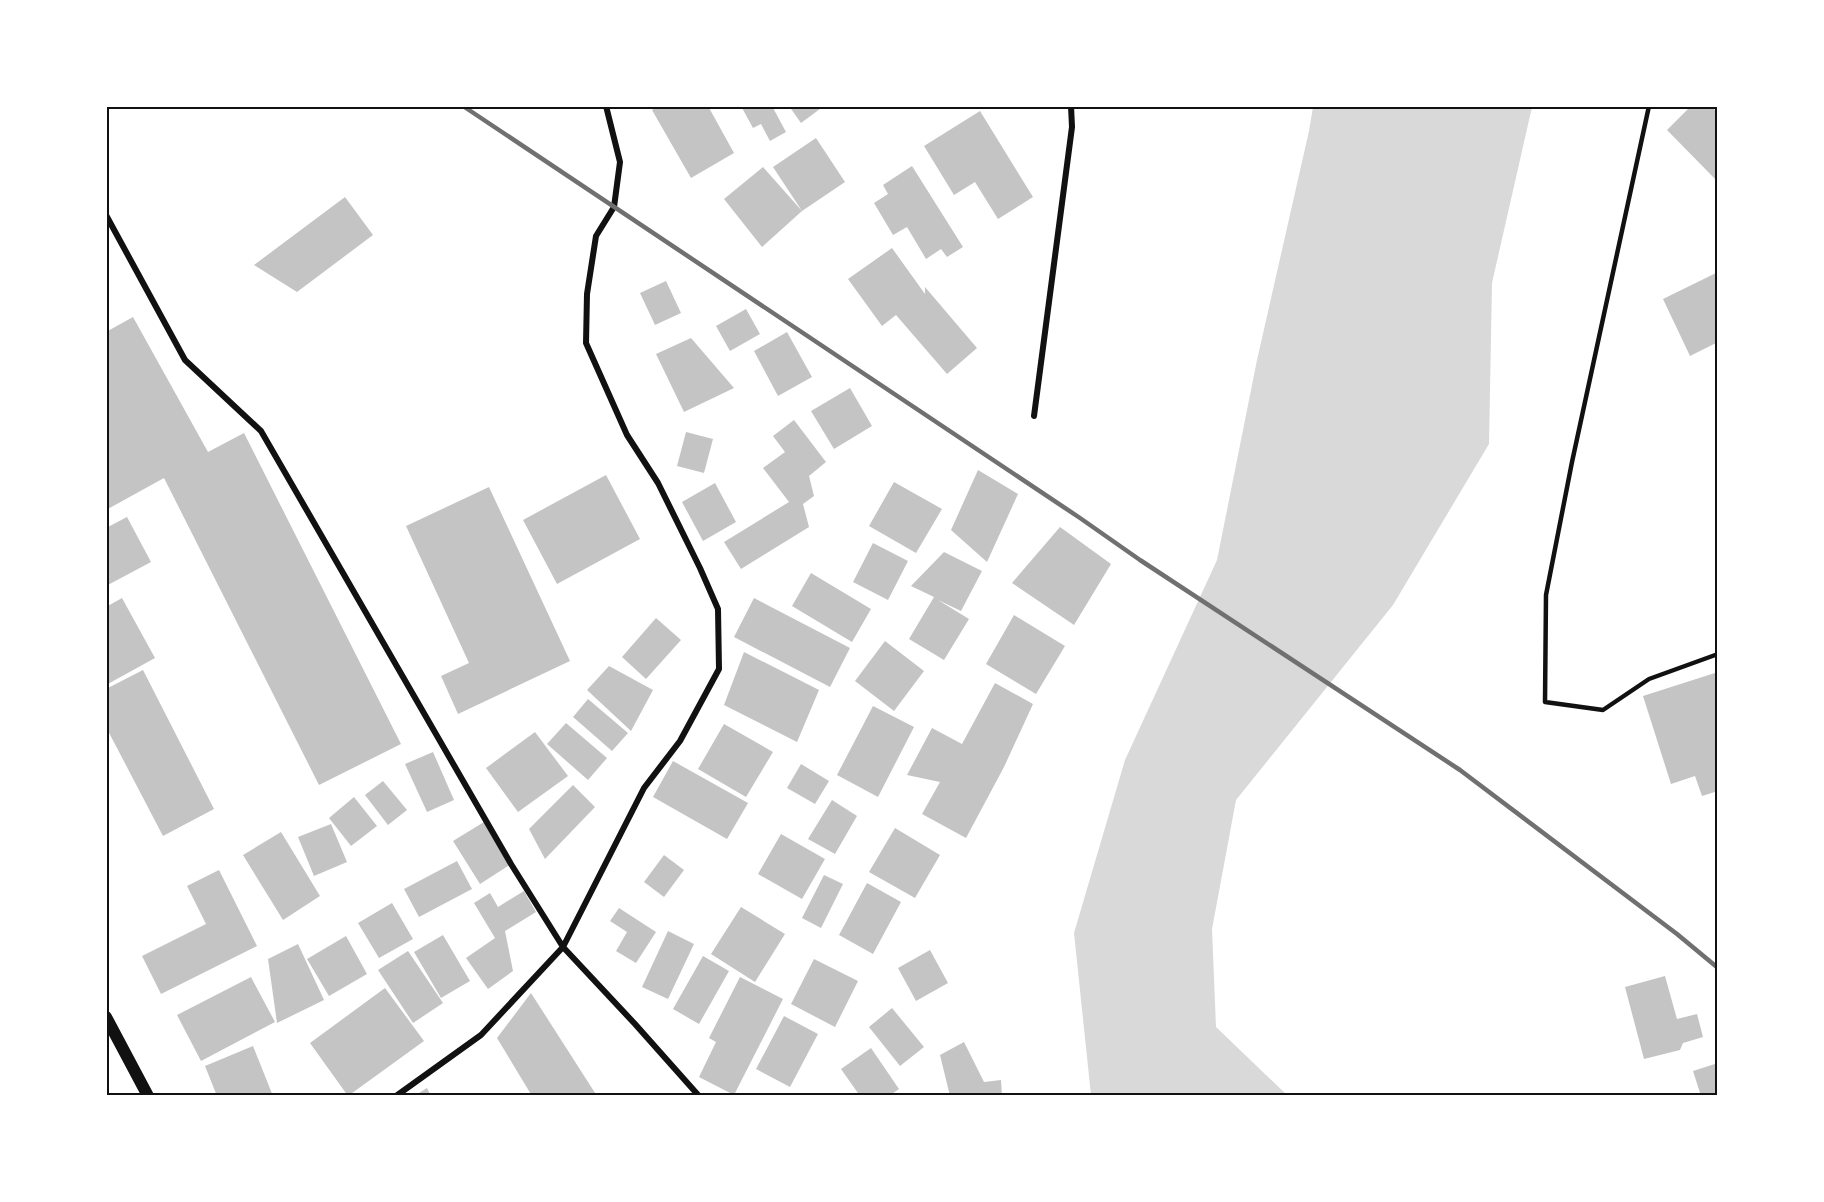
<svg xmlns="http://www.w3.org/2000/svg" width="1824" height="1202" viewBox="0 0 1824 1202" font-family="Georgia,serif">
<rect width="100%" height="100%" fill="#fff"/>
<path fill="#d9d9d9" d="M1313,107h219l-40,176 -3,161 -96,161 -157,195 -24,129 4,98 71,68h-196l-17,-162 51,-173 92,-200 40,-200 52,-229z"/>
<path fill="#c4c4c4" d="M659,106h49l26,47 -43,25 -39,-68z
M741,106h31l14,26 -16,9 -9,-17 -8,4z
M789,106h35l-23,17z
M1691,106h20l7,7v69l-51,-52z
M980,111l53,86 -35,22 -23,-37 -21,13 -30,-49z
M816,138l29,44 -43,29 -40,36 -38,-48 39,-32 39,44 -29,-44z
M912,166l51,81 -16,10 -6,-8 -15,10 -19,-32 -14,8 -19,-32 14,-9 -5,-9z
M345,197l28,38 -76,57 -43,-27z
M892,248l33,46v-7l52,61 -30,26 -51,-59 -14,11 -34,-47z
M1718,272v70l-28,14 -27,-57z
M666,281l15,32 -26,12 -15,-32z
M746,309l14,25 -30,17 -14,-25z
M133,317l75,135 36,-19 157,311 -82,41 -155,-307 -58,32v-178z
M787,332l25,45 -34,19 -24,-45z
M691,338l43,50 -50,24 -28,-58z
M850,388l22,38 -38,23 -23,-38z
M794,420l32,42 -17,14 5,20 -11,8 6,23 -68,42 -17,-27 65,-40 -26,-34 22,-16 -12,-16z
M686,432l27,7 -9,34 -27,-7z
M978,470l40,24 -31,68 -36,-32z
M606,475l34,64 -83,45 -34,-64z
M894,482l48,27 -26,44 -47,-27z
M715,483l21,39 -33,19 -21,-39z
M489,487l81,174 -112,53 -17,-38 28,-13 -63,-137z
M127,517l24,45 -45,24v-58z
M1060,527l51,37 -37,61 -62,-42z
M873,543l35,18 -20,39 -35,-18z
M944,552l38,19 -21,40 -23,-11 31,19 -25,41 -35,-21 25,-42 -23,-11z
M811,573l60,36 -19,33 -60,-36z
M122,598l33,60 -49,27v-78z
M754,598l96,50 -20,39 -96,-50z
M1014,615l51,31 -29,48 -50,-30z
M656,618l25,22 -35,39 -24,-22z
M885,641l39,30 -30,40 -39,-30z
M744,652l75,38 -22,52 -73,-37z
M609,666l44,24 -22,41 -44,-41z
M143,670l71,139 -51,27 -57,-109v-38z
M1718,672v119l-16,5 -7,-20 -24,8 -28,-88z
M995,683l38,21 -29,63 -38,71 -44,-24 18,-32 -33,-7 25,-47 30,16z
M588,699l40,34 -16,18 -39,-34z
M873,706l41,21 -36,70 -41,-22z
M566,723l41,35 -19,22 -41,-36z
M724,724l49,28 -27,45 -48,-28z
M535,732l33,44 -50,36 -32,-44z
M433,752l21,48 -27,12 -22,-48z
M673,761l75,42 -21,36 -74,-42z
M801,764l28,17 -14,23 -28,-16z
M383,781l24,29 -19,15 -23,-30z
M573,785l22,22 -50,52 -16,-30z
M354,797l23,29 -26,20 -22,-28z
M832,800l25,16 -22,38 -27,-15z
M484,822l27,42 -31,20 -27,-43z
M331,824l16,38 -33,14 -16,-39z
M895,828l45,27 -25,43 -46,-26z
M281,832l39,64 -37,24 -40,-65z
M781,834l44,25 -23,40 -44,-25z
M664,855l20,15 -20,27 -20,-15z
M457,861l15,28 -53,28 -15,-28z
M219,870l38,76 -96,48 -19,-38 64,-32 -19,-38z
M824,875l19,9 -22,44 -19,-10z
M867,883l34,19 -28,52 -34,-19z
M524,891l12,21 -31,19 8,40 -25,18 -22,-31 29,-20 -21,-35 16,-10 8,14z
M392,903l21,36 -34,19 -21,-35z
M741,907l44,27 -30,48 -44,-28z
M619,908l37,24 -20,31 -20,-12 11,-19 -17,-11z
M668,931l26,13 -26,55 -26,-12z
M443,935l27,46 -29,17 -27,-46z
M346,936l21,38 -38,22 -22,-37z
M298,944l26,56 -47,23 -9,-64z
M930,950l18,33 -32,18 -18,-33z
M408,951l35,52 -30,20 -35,-53z
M703,956l26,15 -30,53 -26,-15z
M814,959l44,22 -23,46 -44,-23z
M1665,976l12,43 20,-5 6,23 -20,6 -3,7 -36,9 -19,-72z
M251,977l24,45 -74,39 -24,-46z
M740,977l43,22 -49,96 -35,-18 17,-35 -7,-4z
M385,988l39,53 -76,55 -38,-53z
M531,993l66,103h-65l-35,-58z
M892,1008l32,39 -24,19 -31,-39z
M784,1016l34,18 -28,53 -34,-18z
M964,1042l20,40 17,-2 1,16h-52l-10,-41z
M253,1046l20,50h-56l-12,-30z
M871,1048l28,41 -10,7h-29l-19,-27z
M1718,1063v33h-17l-8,-25z
M427,1088l4,8h-17z"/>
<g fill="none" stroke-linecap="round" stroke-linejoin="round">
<path stroke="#111" stroke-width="4.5" d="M1649,106l-77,356 -26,133 -1,107 58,8 46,-31 69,-25"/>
<path stroke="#111" stroke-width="6" d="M106,215l79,145 76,71 250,433 52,83 72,77 64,72
M1034,416l38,-289 -1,-21
M396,1096l85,-61 82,-88 81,-159 36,-47 39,-72 -1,-60 -18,-41 -42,-85 -31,-48 -41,-92 1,-49 9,-58 18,-29 6,-45 -14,-56"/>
<path stroke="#111" stroke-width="12" d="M106,1017l42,79"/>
<path stroke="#707070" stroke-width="4.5" d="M463,106l617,412 60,42 320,210 217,164 41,34"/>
</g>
<rect width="1824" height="1202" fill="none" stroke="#ffffff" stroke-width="216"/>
<rect x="108" y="108" width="1608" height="986" fill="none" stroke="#111" stroke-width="2"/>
</svg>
